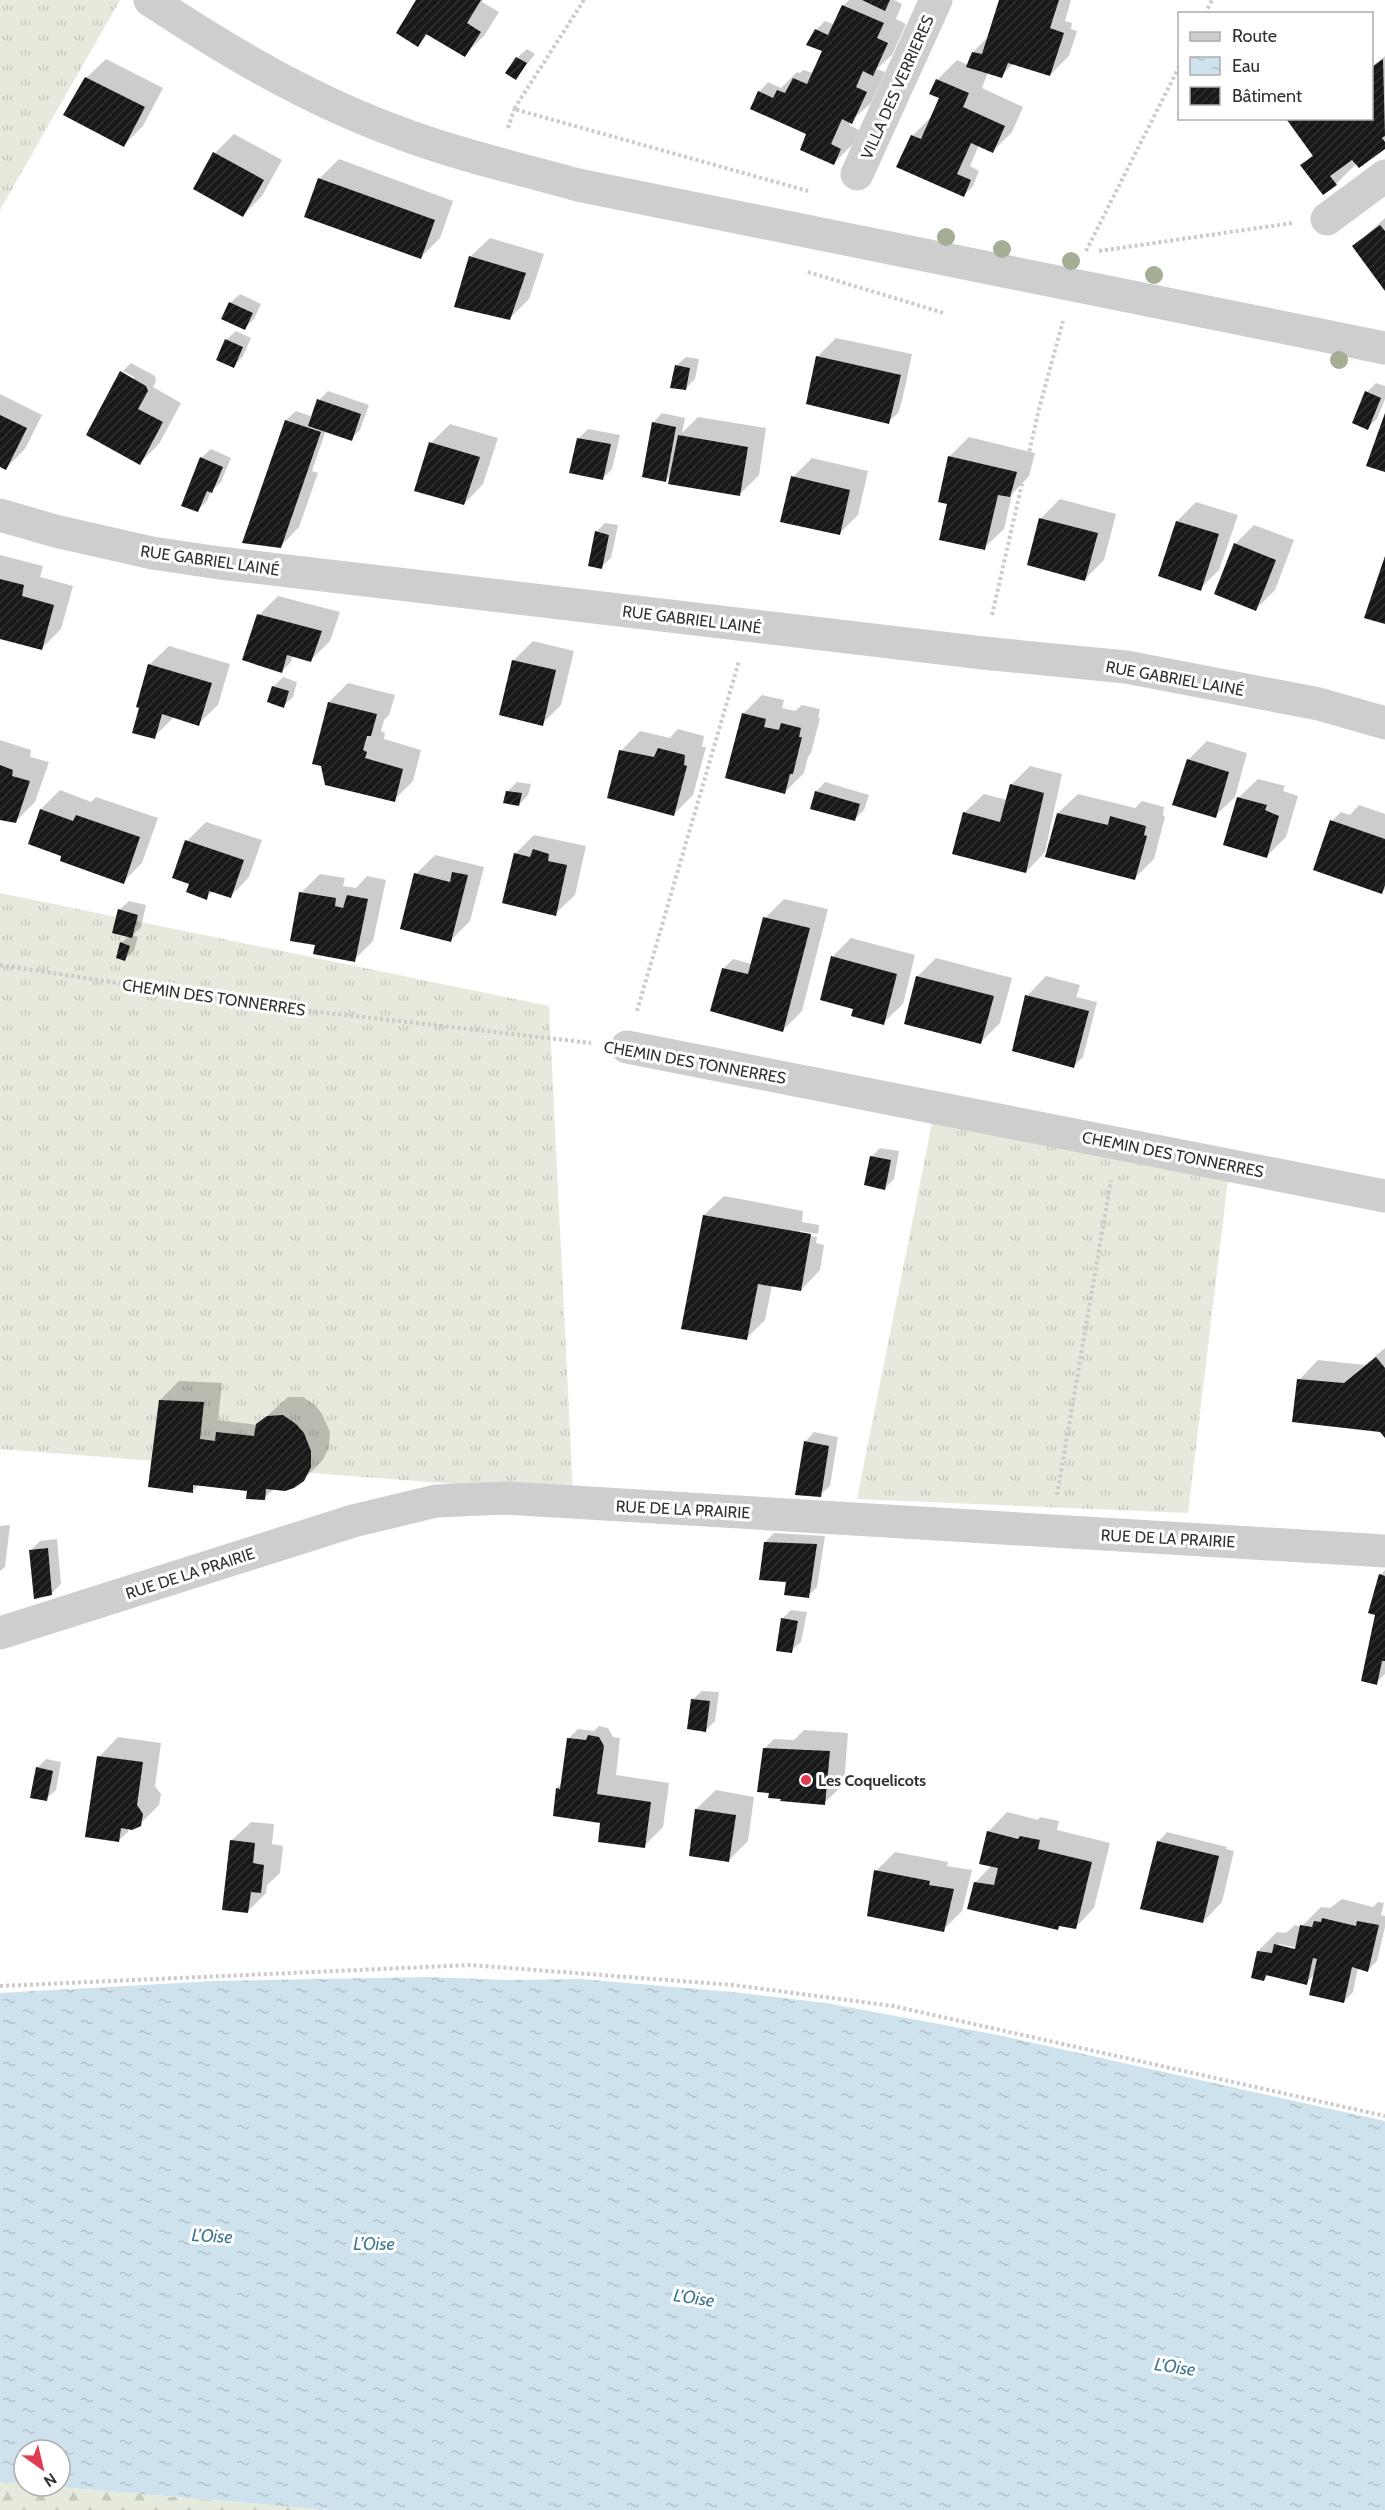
<svg xmlns="http://www.w3.org/2000/svg" width="1385" height="2510" viewBox="0 0 1385 2510" font-family="Cabin,sans-serif">
<defs>
<pattern id="grass-tufts" width="24" height="20" patternUnits="userSpaceOnUse" patternTransform="scale(1.5)"><rect width="24" height="20" fill="#e5eadd"/><path d="M3 7l-1-3M5 7V3M7 7l1-3M15 17l-1-3M17 17v-4M19 17l1-3" fill="none" stroke="#c5c9be"/></pattern>
<pattern id="forest-firs" width="22" height="20" patternUnits="userSpaceOnUse" patternTransform="scale(1.5)"><rect width="22" height="20" fill="#e5eadd"/><path d="M5 1l3.5 6h-7zM16 11l3.5 6h-7z" fill="#c5c9be"/></pattern>
<pattern id="water-ripples" width="26" height="14" patternUnits="userSpaceOnUse" patternTransform="scale(1.5)"><rect width="26" height="14" fill="#cde2ec"/><path d="M2 4q2-2 4 0t4 0M15 11q2-2 4 0t4 0" fill="none" stroke="#b0c2cb"/></pattern>
<pattern id="building-hatch" width="6" height="6" patternUnits="userSpaceOnUse" patternTransform="scale(1.5)"><rect width="6" height="6" fill="#181818"/><path d="M-1 1l2-2M0 6l6-6M5 7l2-2" fill="none" stroke="#313131"/></pattern>
</defs>
<rect width="100%" height="100%" fill="#fff"/>
<path fill="url(#grass-tufts)" d="M0,0h120l-120,210z
M0,893l549,113 24,487 -573,-44z
M933,1118l295,62 -40,333 -331,-14z"/>
<path fill="url(#forest-firs)" d="M0,2482l24,2v2h23l283,24h-330z"/>
<path fill="url(#water-ripples)" d="M429,1977l78,3 73,-1 153,13 93,11 172,32 387,86v389h-1055l-283,-24h13v-36h-36v34l-24,-2v-489l216,-12z"/>
<path fill="#0003" fill-rule="evenodd" d="M418,0h65l-1,2 17,10 -15,24 -20,19 -36,-21 -10,11z
M849,0h45l8,4 -6,15 10,5 -14,31 -15,14 8,3 -14,31 -21,19 -1,3 10,5 -6,14 -19,19 -26,-30 -49,-41 9,-10 13,6 16,-16 3,1 3,-3 10,3 10,-23 -7,-20 9,-9 10,4 9,-20z
M1001,0h70l-6,21 7,2 -1,6 6,2 -8,25 -19,19 -36,-12 -13,13 -13,-4 -6,16 41,19 -11,25 -19,19 -14,-6 -9,21 9,5 -6,15 -10,10 -51,-60 19,-19 10,-20 -10,-4 7,-14 19,-19 11,5 5,-13 17,-17z
M527,49l8,5 -19,24 1,-20z
M1385,56v91l-28,16 -21,21 -34,-19 11,-11 -24,-34 83,-2v-52z
M106,59l57,29 -20,38 -19,19 -38,-67z
M234,134l48,26 -20,36 -19,19 -48,-27 20,-35z
M339,159l114,42 -13,37 -19,19 -102,-78z
M1385,218v70l-31,-42z
M490,238l54,16 -15,45 -19,19 -40,-61z
M240,294l21,10 -7,15 -9,9 -15,-25z
M236,331l15,7 -8,18 -9,10 -8,-26z
M836,338l76,16 -10,47 -4,12 -10,9 -71,-65z
M686,357l13,2 -4,20 -10,10 -9,-23z
M131,363l24,13 1,5 -3,6 28,16 -22,41 -19,19 -19,-91 12,8 1,-3 -11,-6z
M1376,383l9,3v13l-8,20 -10,9v-36z
M328,391l41,14 -9,25 -9,9 -25,-9 -14,41 6,2 -19,54 -19,20 6,-127 10,-9 17,6 6,-17z
M0,394l42,21 -17,34 -19,19 -6,-3z
M662,413l23,5 -3,15 16,-16 68,11 -7,47 -19,19 -68,-20 -7,7 -12,-58z
M450,424l48,14 -15,46 -19,20 -33,-61z
M588,429l32,6 -8,34 -9,9 -33,-6 9,-34z
M969,437l66,16 -6,23 -17,18 -8,35 -20,19 -35,-45 -9,-2 10,-45z
M211,449l20,9 -10,24 -10,9 -4,10 -9,9 3,-52z
M812,458l56,13 -10,44 -19,19 -46,-57z
M1060,499l56,15 -12,46 -19,19 -57,-15 13,-46z
M1196,502l42,13 -19,55 -19,19 -23,-68z
M605,523l13,2 -7,33 -10,9 -5,-35z
M1254,525l40,15 -19,50 -19,19 -21,-65z
M0,555l43,11 -3,11 33,9 -12,43 -19,19 -42,-11z
M278,596l62,16 -10,29 -19,19 -18,-5 -2,7 -9,9 -23,-56z
M533,641l41,10 -13,54 -19,19 -41,-10 13,-54z
M169,646l61,18 -12,41 -20,19 -24,-7 -20,20 -5,-72z
M283,677l14,5 -4,15 -10,9 -14,-5 5,-15z
M348,683l47,12 -6,20 -5,5 -3,11 4,2 -1,6 37,11 -8,31 -19,19 -72,-35 7,-63z
M762,695l22,5 -2,8 13,3 7,-6 18,4 -2,9h2l-9,35 -3,4 -4,16 -19,19 -42,-78z
M678,729l26,7 -2,11h4l-13,48 -19,19 -53,-63 19,-20 30,7z
M0,740l31,10 -1,7 19,5 -14,40 -20,20 -15,-4z
M1207,741l40,12 -12,44 -20,19 -27,-56z
M1030,766l32,8 -17,78 -19,20 -62,-59 20,-19 23,6 4,-15z
M1258,779l27,7 -2,5 15,5 -12,41 -19,19 -29,-58z
M517,782l14,2 -3,11 -9,10 -12,-13z
M825,782l44,13 -5,15 -9,9 -39,-27z
M60,790l31,12 5,-5 62,21 -16,45 -19,19 -60,-27 -22,-46z
M1078,794l57,14 7,-7 22,6 -1,8 2,2 -11,42 -19,19 -88,-22 11,-43z
M1359,805l26,9v75l-3,3 -50,-71 9,-9 9,3z
M206,822l56,18 -13,37 -19,20 -17,-6 -7,7 -16,-15 -3,-42z
M534,835l52,11 -11,49 -20,19 -40,-60z
M435,855l49,12 -14,54 -19,19 -35,-66z
M320,874l25,4 -2,8 13,2 11,-12 19,4 -13,61 -19,19 -38,-16 -15,-51z
M784,899l44,10 -26,102 -19,19 -60,-61 10,-10 19,5 13,-46z
M129,901l17,4 -5,22 -8,8 5,2 -4,13 -9,9 -4,-16 8,-7 -10,-26z
M851,938l64,17 -12,49 -20,19 -51,-66z
M936,958l76,20 -12,45 -19,19 -64,-65z
M1046,976l34,9 -4,12 21,5 -14,55 -9,9 -47,-70z
M880,1148l19,3 -5,28 -9,9 -14,-31z
M724,1196l79,15 -1,11 17,3 -1,9 -18,-3v3l17,3 -1,6 8,2 -4,25 -19,20 -29,-5 -7,35 -19,19 -42,-124z
M1385,1348v88l-4,-5 -82,-51 19,-20 47,5z
M179,1381l43,2 -4,37 39,5 31,-28h15l12,8 7,9 8,18 -1,15 -6,13 -20,20 -29,9 -10,9 -15,-9 -50,-5 -6,7 -33,-91z
M814,1432l24,5 -8,49 -10,9 -15,-53z
M10,1525l-5,42 -5,4v-45z
M774,1533l51,3 -8,51 -9,9 -21,-16 -22,-38z
M57,1539l4,45 -9,9 -22,-42 10,-10z
M1385,1570v104l-9,9v-69l4,-39z
M791,1610l16,2 -6,30 -10,9 -9,-32z
M702,1691l17,1 -4,29 -9,9 -14,-30z
M599,1726l9,2 5,9 7,1 -4,37 53,8 -6,44 -19,19 -42,-24 -45,-34 5,-5 6,-44 10,-10 16,2z
M804,1730l44,3 -4,51 -20,19 -59,-55 9,-9 20,1z
M118,1737l43,6 -6,43 6,8 -2,11 -19,19 -12,4v4l-10,9 -19,-84z
M46,1759l15,3 -5,28 -10,9 -9,-31z
M716,1790l38,7 -6,44 -19,19 -33,-51z
M1007,1812l31,8 2,-3 19,4 -2,9 53,13 -16,65 -19,20 -14,-3 -4,3 -82,-45 17,-18 -4,-33z
M251,1822l23,2 -2,20 11,2 -3,27 -13,12 -1,8 -19,19 -16,-71z
M1167,1832l60,15 -1,2 8,2 -12,51 -19,20 -45,-80z
M895,1852l53,10 -1,4 25,4 -10,41 -19,19 -67,-59z
M1342,1899l31,8 5,-5 6,1 -3,12 4,1v11l-8,34 -9,9 -10,-2 -5,24 -9,10 -29,-28 -9,9 -37,-9 -5,5 -6,-28 19,-19 9,1 9,-8 6,2 20,-20 9,1zM1279,1944l23,5v3l-25,-6z"/>
<path fill="url(#building-hatch)" d="M416,0h65l-14,23 14,9 -16,25 -39,-23 -8,13 -22,-14z
M862,0h28l-5,11z
M999,0h60l-9,28 14,5 -14,43 -42,-13 -6,15 -36,-11 6,-15 10,2z
M842,5l42,18 -7,15 11,5 -15,33 -10,-5 -7,16 11,5 -15,32 -10,-5 -11,25 10,5 -7,16 -34,-15 6,-16 -56,-25 8,-18 15,7 4,-8 8,3 8,-15 14,6 15,-33 -16,-6 9,-16 13,6z
M516,57l11,6 -11,17 -11,-7z
M1383,59l2,77 -3,2 3,4v7l-26,19 -7,-8 -22,16 7,9 -14,10 -23,-30 13,-9 -26,-36 85,-2v-51z
M85,77l60,30 -21,40 -61,-32z
M936,79l33,14 -6,14 42,19 -12,27 -22,-10 -14,31 14,6 -7,17 -68,-30 15,-32 10,4 18,-41 -10,-4z
M213,152l51,28 -21,37 -50,-28z
M318,178l117,42 -14,39 -117,-42z
M1380,225l5,6v60l-33,-45z
M469,256l57,17 -16,47 -56,-13z
M229,302l24,11 -8,17 -24,-11z
M225,339l18,8 -9,21 -18,-8z
M816,356l85,19 -12,49 -83,-20z
M675,365l15,3 -4,22 -16,-2z
M120,371l26,15 2,5 -10,18 25,13 -23,43 -54,-30z
M1365,391l16,7 -13,32 -16,-7z
M317,399l44,15 -9,27 -44,-15z
M1385,413v59l-19,-6z
M0,415l27,13 -21,42 -6,-3z
M285,420l36,12 -40,116 -39,-5z
M652,422l24,5 -10,55 -24,-5z
M678,435l70,12 -8,49 -72,-12z
M577,438l34,6 -8,36 -34,-7z
M429,442l51,15 -16,48 -50,-14z
M948,456l69,16 -7,25 -12,-2 -13,55 -46,-10 8,-36 -9,-2z
M200,457l23,10 -11,26 -5,-2 -9,21 -17,-6z
M791,476l59,14 -10,45 -60,-13z
M1039,518l59,15 -13,48 -58,-16z
M1176,521l43,13 -18,57 -43,-15z
M595,531l14,4 -7,34 -14,-3z
M1234,543l42,17 -20,51 -42,-17z
M1385,556v68l-21,-6z
M0,579l24,6 -2,11 32,9 -12,45 -42,-11z
M257,614l65,17 -11,31 -24,-7 -5,18 -40,-13z
M512,660l44,10 -13,56 -44,-11z
M148,664l64,19 -13,43 -37,-12 -7,25 -23,-6 7,-25 -3,-1z
M272,686l17,5 -5,17 -17,-6z
M328,702l49,12 -6,22h-4l-4,14 4,2 -2,6 38,11 -8,33 -70,-17 -4,-19 -9,-2z
M742,713l24,6 -2,8 15,3 2,-7 20,5 -2,9h3l-9,37h-3l-5,20 -60,-16z
M658,748l27,7 -1,10 3,1 -13,50 -67,-18 12,-48 35,7z
M1187,759l42,13 -13,46 -44,-13z
M0,765l13,5 -1,6 18,5 -14,42 -16,-3z
M1010,784l34,9 -18,80 -74,-19 11,-42 37,10z
M506,791l16,2 -3,13 -16,-3z
M815,791l45,13 -5,17 -45,-12z
M1237,797l30,8 -2,5 14,6 -12,42 -44,-13z
M40,809l33,12 3,-6 64,22 -16,47 -64,-23 1,-5 -33,-12z
M1057,813l51,12 2,-9 36,10 -2,9 3,1 -12,44 -90,-23z
M1330,820l55,19v46l-3,9 -69,-24z
M185,840l59,20 -13,38 -22,-7 -2,9 -21,-8 3,-8 -17,-6z
M533,849l16,5 -1,7 19,4 -11,51 -54,-13 12,-50 16,4z
M452,872l16,3 -17,67 -51,-13 14,-56 36,9z
M299,892l37,6 -1,8 8,2 4,-13 21,4 -13,63 -42,-8 2,-9 -25,-4z
M118,909l20,6 -6,23 -20,-5z
M763,917l47,11 -27,104 -73,-21 12,-43 26,6z
M120,942l10,4 -5,15 -9,-3z
M831,956l66,18 -13,51 -33,-9 2,-7 -33,-9z
M916,976l78,20 -13,48 -77,-20z
M1025,995l64,16 -15,57 -62,-17z
M870,1156l21,4 -6,30 -21,-5z
M703,1215l108,19 -10,57 -43,-7 -11,56 -66,-11z
M1376,1357l9,11v70l-5,-6 -88,-10 5,-43 47,4z
M159,1400l45,2 -4,37 15,2 1,-9 38,4 2,-12 11,-8 16,-1 13,9 8,9 7,18v16l-7,14 -10,7 -9,3 -19,-2 -1,11 -19,-1 1,-8 -54,-6v8l-45,-6z
M804,1441l25,5 -8,51 -26,-2z
M764,1542l53,2 -8,54 -25,-3 2,-13 -27,-2z
M48,1548l4,47 -18,4 -5,-49z
M1379,1574l6,2v85h-3l-5,24 -16,-4 14,-66 -7,-2z
M781,1618l17,3 -6,32 -16,-2z
M691,1699l19,2 -4,31 -19,-3z
M588,1735l11,2 5,9 -7,48 54,8 -6,46 -47,-6 2,-19 -47,-7 3,-28 4,1 7,-51 19,2z
M763,1748l67,3 -5,54 -45,-4 1,-2 -13,-1 1,-5 -12,-1z
M97,1756l46,6 -6,43 6,9 -2,12 -9,4 -11,-2 -2,14 -34,-5z
M36,1767l17,4 -6,30 -17,-3z
M695,1809l41,6 -7,47 -40,-6z
M987,1831l31,8 2,-3 20,4 -2,9 54,13 -16,67 -17,-3 -1,4 -91,-21 7,-27 20,3 4,-17 -19,-4z
M230,1840l25,3 -2,20 11,2 -3,28 -10,-1 -3,21 -26,-3z
M1157,1841l62,15 -16,67 -63,-14z
M874,1870l56,11 -1,4 25,4 -10,43 -77,-16z
M1322,1918l34,8 1,-5 22,4 -11,47 -16,-5 -8,36 -35,-8 8,-36 -4,-1 -6,27 -41,-10 -2,6 -13,-3 6,-27 15,2 2,-9 21,5 5,-24 12,2 2,-6 7,1z"/>
<g fill="none" stroke-linecap="round" stroke-linejoin="round">
<path stroke="#cbcbcb" stroke-width="4" stroke-dasharray="3 3" stroke-linecap="butt" d="M584,0l-70,109 294,82
M1205,14l7,-14
M508,128l6,-19
M1086,251l94,-186
M1099,251l194,-28
M808,272l136,41
M992,615l47,-206 24,-88
M0,965l275,42 316,36
M637,1011l102,-350
M1057,1495l54,-315
M0,1986l470,-21 263,20 160,21 492,110"/>
<path stroke="#cecece" stroke-width="33" d="M150,0c77,51 158,99 245,131 59,23 122,37 183,54l807,163
M857,174l79,-174
M1327,219l58,-43
M0,515l55,16 97,22 68,10 763,90 143,14 193,37 66,19
M627,1047l758,149
M0,1633l353,-112 83,-20 70,-3 879,53"/>
</g>
<g fill="#a3ae95">
<circle cx="946" cy="237" r="9"/>
<circle cx="1002" cy="249" r="9"/>
<circle cx="1071" cy="261" r="9"/>
<circle cx="1154" cy="275" r="9"/>
<circle cx="1339" cy="360" r="9"/>
</g>
<circle fill="#e03b51" stroke="#fff" stroke-width="2" cx="806" cy="1780" r="6"/>
<g text-anchor="middle" stroke-width="6" stroke-linejoin="round" paint-order="stroke">
<g font-size="16" fill="#313131" stroke="#fff">
<text transform="translate(897 87) rotate(-66)" y="6">VILLA DES VERRIERES</text>
<text transform="translate(210 560) rotate(8)" y="6">RUE GABRIEL LAINÉ</text>
<text transform="translate(692 619) rotate(7)" y="6">RUE GABRIEL LAINÉ</text>
<text transform="translate(1175 678) rotate(10)" y="6">RUE GABRIEL LAINÉ</text>
<text transform="translate(214 997) rotate(8)" y="6">CHEMIN DES TONNERRES</text>
<text transform="translate(695 1062) rotate(10)" y="6">CHEMIN DES TONNERRES</text>
<text transform="translate(1173 1154) rotate(11)" y="6">CHEMIN DES TONNERRES</text>
<text transform="translate(683 1509) rotate(3)" y="6">RUE DE LA PRAIRIE</text>
<text transform="translate(1168 1538) rotate(3)" y="6">RUE DE LA PRAIRIE</text>
<text transform="translate(190 1573) rotate(-18)" y="6">RUE DE LA PRAIRIE</text>
</g>
<g font-size="16" font-weight="bold" fill="#313131" stroke="#fff" text-anchor="start">
<text x="818" y="1786">Les Coquelicots</text>
</g>
<g font-size="18" font-style="italic" fill="#407791" stroke="#fff">
<text transform="translate(212 2236) rotate(3)" y="6">L'Oise</text>
<text x="374" y="2250">L’Oise</text>
<text transform="translate(694 2298) rotate(8)" y="6">L'Oise</text>
<text transform="translate(1175 2367) rotate(8)" y="6">L'Oise</text>
</g>
</g>
<rect x="1178" y="12" width="195" height="108" fill="#ffffff" stroke="#adadad" stroke-width="1.5"/>
<rect x="1190" y="32" width="30" height="9" fill="#cecece" stroke="#adadad" stroke-width="1.5"/>
<text x="1232" y="42" font-size="18" fill="#313131">Route</text>
<rect x="1190" y="57" width="30" height="18" fill="url(#water-ripples)" stroke="#adadad" stroke-width="1.5"/>
<text x="1232" y="72" font-size="18" fill="#313131">Eau</text>
<rect x="1190" y="87" width="30" height="18" fill="url(#building-hatch)" stroke="#adadad" stroke-width="1.5"/>
<text x="1232" y="102" font-size="18" fill="#313131">Bâtiment</text>
<g transform="translate(42 2468) rotate(146)"><circle r="28" fill="#ffffff" stroke="#adadad" stroke-width="1.5"/>
<path d="M0-4.5L10 22L0 15L-10 22Z" fill="#e03b51"/>
<text y="-9" font-size="16" font-weight="bold" text-anchor="middle" fill="#313131">N</text>
</g>
</svg>
